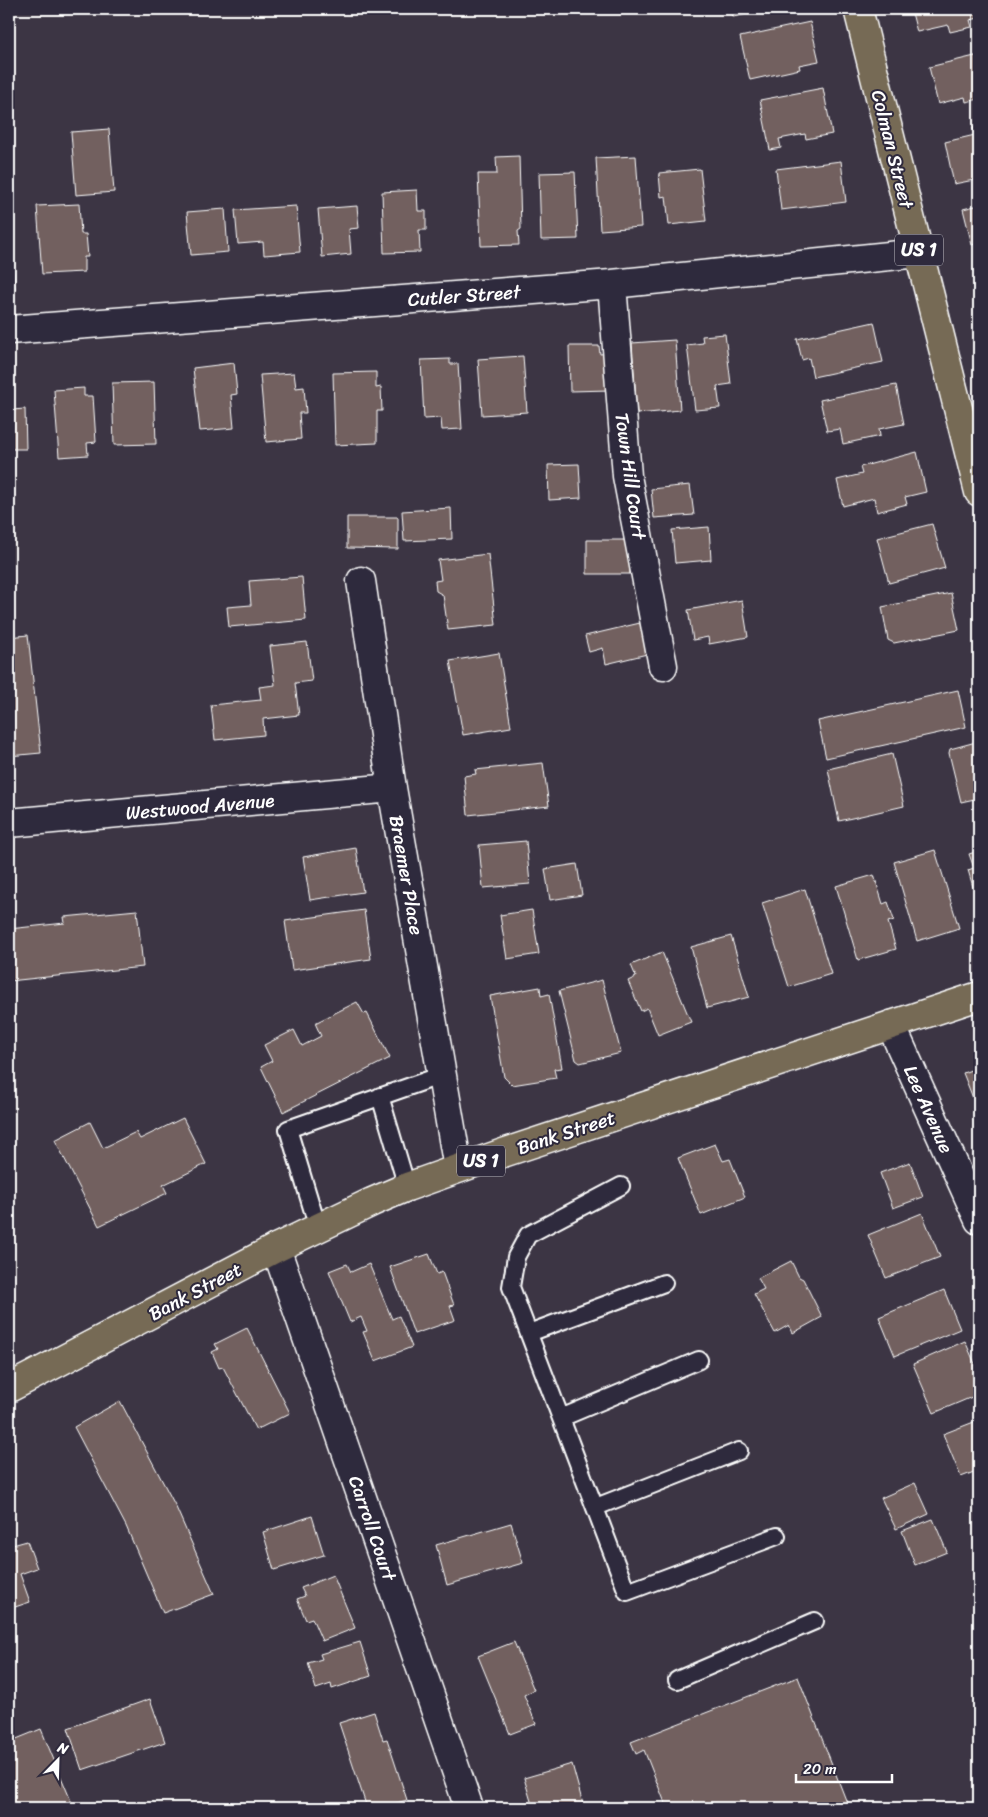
<svg xmlns="http://www.w3.org/2000/svg" width="988" height="1817" viewBox="0 0 988 1817" font-family="Sriracha,sans-serif">
<rect width="100%" height="100%" fill="#3c3544"/>
<filter id="ink" filterUnits="userSpaceOnUse"><feTurbulence type="fractalNoise" baseFrequency=".02" numOctaves="2"/><feDisplacementMap in="SourceGraphic" scale="10" xChannelSelector="R" yChannelSelector="G"/><feConvolveMatrix kernelMatrix="1 2 1 2 8 2 1 2 1" color-interpolation-filters="sRGB"/></filter>
<g filter="url(#ink)">
<path fill="#72615f" stroke="#fff" d="M731,9h41l-39,8z
M911,9h66l2,9 -9,2 2,7 -22,5 -2,-7 -31,7z
M810,22l9,39 -20,4 1,4 -50,11 -10,-43z
M979,55v44l-13,3 -1,-5 -27,7 -9,-37z
M823,88l9,46 -26,5 -1,-5 -26,5 2,9 -11,2 -10,-50z
M979,126v53l-25,5 -9,-42 30,-7 -2,-7z
M109,129l5,63 -38,3 -5,-63z
M519,156l2,73 -3,2 1,14 -38,1 -3,-72h19l-1,-17z
M636,156l5,71 -41,3 -4,-72z
M841,161l5,41 -65,8 -5,-41z
M700,169l6,52 -37,4 -3,-29 -5,1 -2,-24z
M575,172l3,67 -37,1 -2,-67z
M417,190l1,21h8v19h-7l1,22 -36,1 -2,-61z
M79,204l2,30h5l2,23h-4v15l-42,2 -5,-68z
M979,205v38l-7,2 -9,-36z
M296,206l4,46 -36,3 -1,-13 -25,2 -3,-34z
M357,206l2,22 -10,1 2,25 -29,3 -4,-48z
M225,209l3,43 -37,3 -4,-43z
M9,211l6,78h-6z
M874,322l9,40 -70,15 -4,-19 -7,2 -5,-21z
M725,334l6,50 -14,2 3,22 -25,2 -8,-65 16,-2 -1,-7z
M675,340l5,70 -43,4 -5,-71z
M569,346h30l1,8 10,-1v37l-40,1z
M523,356l4,56 -45,3 -4,-56z
M450,359v5h8l4,65 -20,1 -1,-12 -17,1 -3,-59z
M234,363l3,31 -6,1 3,33 -34,3 -7,-63z
M376,372v16l5,-1 1,24h-5v32l-42,2 -2,-72z
M294,373l2,15 8,-1 2,26h-7l2,26 -35,3 -6,-67z
M154,382l2,62 -42,1 -2,-62z
M896,385l8,39 -25,5 1,7 -37,8 -3,-15 -13,2 -7,-31z
M84,388v8h9l3,46 -9,1 1,12 -29,2 -5,-67z
M9,396h2l1,14 13,-1 1,40h-17z
M917,452l9,40 -21,5 2,7 -30,8 -3,-14 -31,8 -6,-26 25,-6 -2,-7z
M579,464l2,34 -32,2 -1,-35z
M690,485l4,30 -40,3 -3,-29z
M451,508l1,31 -48,2 -2,-30z
M347,517h51v32l-51,-1z
M932,524l13,44 -56,15 -12,-45z
M709,527l2,33 -36,3 -3,-33z
M587,540h40l3,2v32h-43z
M488,554l8,71 -48,5 -5,-35 -7,-4 -1,-10 6,-1 -3,-20z
M302,577l4,43 -77,7 -2,-20 24,-2 -2,-24z
M951,593l8,37 -65,13 -6,-3 -6,-33z
M742,600l6,37 -39,7 -1,-7 -15,3 -5,-30z
M640,623l7,31 -41,10 -3,-16 -14,4 -4,-16z
M28,635l13,118 -32,3v-119z
M307,642l5,39 -17,2 4,32 -36,4 1,16 -49,5 -4,-35 50,-5 -2,-13 16,-2 -5,-39z
M499,653l12,74 -48,8 -13,-74z
M958,690l8,37 -140,31 -8,-37z
M976,742l3,14v42l-18,4 -12,-49 1,-4z
M892,754l12,52 -65,15 -11,-52z
M543,763l6,43 -81,9 -4,-39 12,-2 -1,-4z
M526,841l4,43 -47,4 -4,-43z
M356,848l7,44 -53,8 -7,-43z
M935,850l24,78 -42,13 -23,-79z
M979,851v56l-11,-37 6,-2 -5,-14z
M577,864l5,31 -32,5 -5,-31z
M874,875l9,29 5,-2 6,18 -6,2 8,27 -38,11 -22,-74z
M805,889l26,85 -42,13 -27,-84z
M137,910l6,57 -134,14v-52l56,-6 -1,-6z
M364,910l7,49 -79,11 -7,-49z
M532,910l7,44 -32,5 -7,-44z
M731,936l18,61 -42,11 -16,-61z
M662,952l29,70 -33,13 -11,-27 -6,3 -13,-30 8,-4 -5,-12z
M602,980l19,73 -41,10 -4,-3 -17,-69z
M540,987l1,9 8,-2 13,74 -8,1 2,9 -44,7 -8,-8 -14,-81z
M357,1002l7,12 3,-1 23,45 -107,54 -22,-45 11,-6 -8,-16 30,-15 8,16 19,-10 -6,-13z
M979,1067v46l-16,-40z
M183,1118l23,46 -43,21 4,8 -68,33 -44,-86 35,-18 13,26 33,-16 4,7z
M715,1144l8,17 7,-2 15,38 -44,18 -23,-57z
M910,1162l13,35 -30,11 -13,-35z
M922,1213l18,44 -54,21 -18,-43z
M429,1254l8,20 5,-2 12,33 -4,1 5,14 -41,14 -24,-67z
M791,1261l8,16 4,2 19,38 -29,16 -4,-8 -14,8 -21,-39 10,-5 -6,-11z
M347,1264l4,8 18,-8 23,55 7,-3 13,31 -37,14 -12,-29 4,-1 -6,-14 -11,5 -21,-51z
M944,1290l16,39 -65,27 -16,-39z
M247,1328l43,85 -34,17 -33,-63 -4,1 -7,-16 6,-3 -3,-5z
M965,1341l14,32v21l-45,19 -21,-49z
M120,1401l55,104 39,89 -51,19 -37,-87 -52,-99z
M979,1420v50l-18,7 -18,-43z
M915,1483l14,31 -33,15 -15,-31z
M312,1516l12,39 -50,15 -11,-38z
M933,1519l14,33 -32,13 -13,-34z
M511,1523l12,40 -76,22 -11,-40z
M27,1541l10,27 -17,6 10,28 -21,7v-63z
M333,1575l22,53 -33,13 -10,-23 -6,2 -9,-21 8,-3 -4,-8z
M360,1642l11,34 -39,13 -1,-5 -15,5 -8,-26 14,-4 -2,-5z
M514,1642l20,48 -10,5 12,29 -26,10 -32,-78z
M798,1677l51,131h-182l-23,-58 -8,4 -5,-12z
M150,1699l15,43 -83,28 -14,-42z
M374,1712l9,28 4,-1 20,61 -27,8h-13l-28,-85z
M41,1729l33,79h-65v-66z
M572,1764l12,44h-51l-9,-30z"/>
<g fill="none" stroke-linecap="round" stroke-linejoin="round">
<g stroke="#fff" stroke-width="20">
<path id="service" d="M380,1096l27,91
M621,1186l-93,49 -12,22 -5,30 116,305 150,-56
M318,1228l-30,-99 154,-54
M529,1333l135,-50
M561,1418l138,-58
M596,1507l143,-56
M677,1680l138,-59"/>
</g>
<g stroke="#fff" stroke-width="31">
<path id="minor" d="M612,284l15,192 36,190
M9,330l603,-46 307,-31
M361,581l31,207 66,380
M9,823l383,-35
M276,1248l193,560"/>
</g>
<g stroke="#fff" stroke-width="31">
<path id="secondary" d="M891,1025l88,195"/>
</g>
<g stroke="#fff" stroke-width="31">
<path id="primary" d="M858,9l121,483
M9,1388l267,-140 96,-46 35,-15 96,-34 476,-157"/>
</g>
<use href="#service" stroke="#2f2a3d" stroke-width="16"/>
<use href="#minor" stroke="#2f2a3d" stroke-width="28"/>
<use href="#secondary" stroke="#2f2a3d" stroke-width="28"/>
<use href="#primary" stroke="#766a54" stroke-width="28"/>
</g>
</g>
<g text-anchor="middle" stroke-width="4" stroke-linejoin="round" paint-order="stroke">
<g fill="#2f2a3d" stroke="#c1bfc5" stroke-width="1">
<rect x="895" y="234.5" width="48" height="31" rx="4"/>
<rect x="457" y="1145.5" width="48" height="31" rx="4"/>
</g>
<g font-size="18" font-weight="bold" fill="#fff">
<text x="919" y="256">US 1</text>
<text x="481" y="1167">US 1</text>
</g>
<g font-size="19" fill="#fff" stroke="#2f2a3d">
<text transform="translate(893 149) rotate(76)" y="7">Colman Street</text>
<text transform="translate(464 295) rotate(-4)" y="7">Cutler Street</text>
<text transform="translate(631 476) rotate(82)" y="7">Town Hill Court</text>
<text transform="translate(200 806) rotate(-5)" y="7">Westwood Avenue</text>
<text transform="translate(407 875) rotate(80)" y="7">Braemer Place</text>
<text transform="translate(929 1109) rotate(66)" y="7">Lee Avenue</text>
<text transform="translate(566 1132) rotate(-18)" y="7">Bank Street</text>
<text transform="translate(195 1291) rotate(-28)" y="7">Bank Street</text>
<text transform="translate(373 1528) rotate(71)" y="7">Carroll Court</text>
</g>
</g>
<rect width="988" height="1817" fill="none" stroke="#2f2a3d" stroke-width="30"/>
<rect x="15" y="15" width="958" height="1787" fill="none" stroke="#fff" stroke-width="2" filter="url(#ink)"/>
<g transform="translate(58 1760) rotate(23)" stroke="#2f2a3d" stroke-width="4" paint-order="stroke">
<path d="M0-4L9 19L0 12L-9 19Z" fill="#ffffff"/>
<text y="-8" font-size="14" font-weight="bold" text-anchor="middle" fill="#ffffff">N</text>
</g>
<path d="M796 1774v8h96v-8" fill="none" stroke="#ffffff" stroke-width="2.5"/>
<text x="803" y="1774" font-size="15" fill="#ffffff" stroke="#2f2a3d" stroke-width="4" paint-order="stroke">20 m</text>
</svg>
